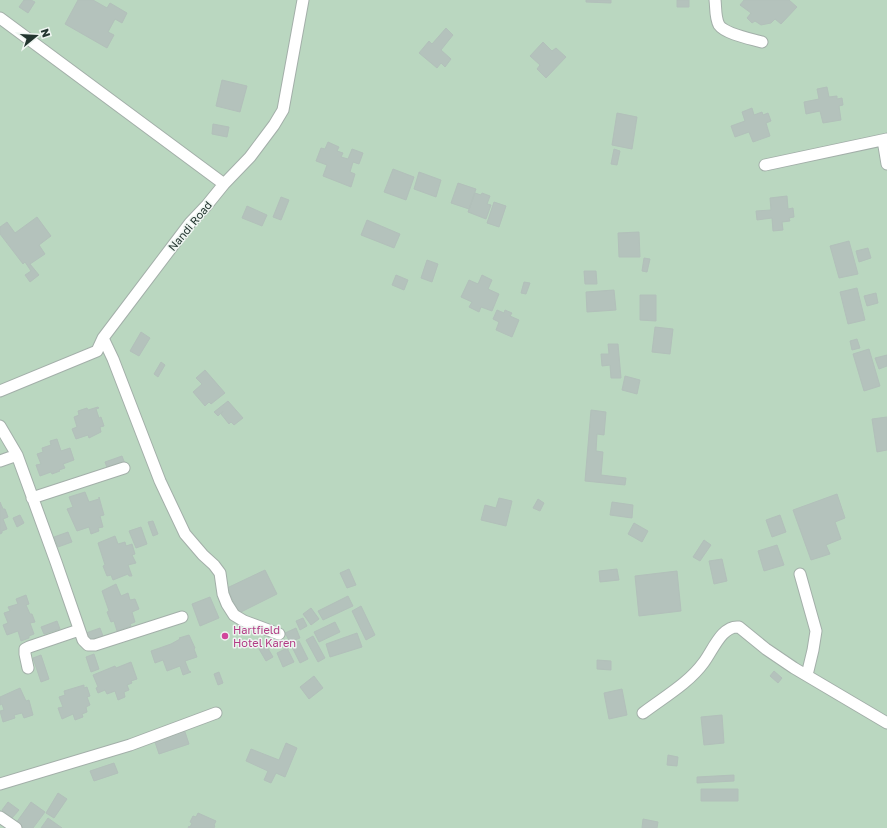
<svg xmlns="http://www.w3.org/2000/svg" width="887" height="828" viewBox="0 0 887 828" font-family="'Golos Text',sans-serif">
<rect width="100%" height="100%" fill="#dfe8e3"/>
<path fill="#bad7c0" d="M0,0h887v828h-887z"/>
<path fill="#b4c2bc" stroke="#b2c0ba" d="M24,0h7l4,2 -7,11 -9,-6z
M78,0h15l14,8 3,-5 17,10 -5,10 -7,-4 -7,13 6,3 -7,13 -42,-24z
M586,0h25v3l-25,-1z
M677,0h12v7h-12z
M744,0h45l8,7 -16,17 -6,-5 -4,4 -10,2 -6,-4 -3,2 -5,-5 4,-5 -11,-8z
M446,28l7,7 -12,15 10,9 -6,8 -4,-4 -4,5 -18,-15 10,-12 3,3z
M543,42l9,9 4,-3 10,9 -20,21 -9,-9 3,-4 -10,-9z
M222,80l25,6 -7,26 -24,-6z
M827,87l2,10 8,-1v3l5,-1 1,7 -4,1 2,14 -18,3 -3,-12 -14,3 -2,-12 15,-3 -2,-10z
M752,108l2,7 8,-3 1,3 5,-2 3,8 -5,2 4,13 -17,6 -4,-10 -14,5 -4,-11 14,-5 -3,-9z
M617,113l20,4 -5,32 -20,-4z
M213,124l16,3 -2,10 -15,-3z
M328,142l11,5 -2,4 6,2 -2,4 7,2 4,-10 11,4 -4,11 -6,-2 -3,10 5,2 -4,13 -28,-11 4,-11 -11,-4 5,-13 4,1z
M614,149l6,2 -3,14 -6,-1z
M393,169l21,8 -8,23 -22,-8z
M419,172l22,8 -5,17 -22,-8z
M458,183l18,6 -7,20 -18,-6z
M475,193l6,2 1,-2 8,3 -3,8 4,1 -5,14 -18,-7z
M787,196l1,13 5,-1 1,9 -5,1 1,3 -8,1 1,8 -10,1 -1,-13 -15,2 -1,-9 15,-1 -1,-12z
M281,197l8,3 -8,20 -8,-3z
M494,202l12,4 -7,21 -12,-4z
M247,206l20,9 -5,11 -20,-8z
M37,217l14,19 -12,9 6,9 -15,10 9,11 -9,7 -5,-7 6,-4 -6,-9 -2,2 -23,-30v-7l7,-5 8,11z
M367,220l33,14 -6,14 -33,-13z
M639,232l1,25h-21l-1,-24z
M849,241l9,33 -19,4 -9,-32z
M868,248l3,10 -12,4 -3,-11z
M644,258l6,1 -3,13 -5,-1z
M427,260l11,4 -6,18 -11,-4z
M584,271h12l1,13h-12z
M396,275l12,5 -4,10 -12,-5z
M482,275l10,5 -4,9 11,5 -7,17 -11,-4 -2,5 -10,-5 3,-5 -11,-5 8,-17 9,4z
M524,282l6,1 -4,11 -5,-1z
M857,288l8,32 -17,4 -8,-32z
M614,290l2,20 -29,2 -1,-20z
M876,293l2,10 -11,3 -3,-10z
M640,295h16v26l-16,-1z
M497,310l7,3 1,-3 7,3 -2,3 9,4 -7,17 -16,-7 3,-8 -6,-3z
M655,327l18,2 -3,25 -18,-2z
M141,332l9,6 -11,18 -9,-5z
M857,339l3,9 -8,2 -2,-9z
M608,344h10l3,34h-10l-1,-13 -8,1 -1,-12h8z
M869,349l11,37 -16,5 -11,-37z
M887,355v11l-8,3 -4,-11z
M161,362l4,3 -7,12 -4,-3z
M205,370l20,23 -14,11 -2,-2 -4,4 -12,-14 9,-8 -6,-6z
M625,376l15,4 -3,14 -15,-4z
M228,401l15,17 -9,7 -3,-3 -2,2 -8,-10 2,-3 -5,5 -4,-4z
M98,407l1,1 -3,1 3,9 2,-1 3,9 -4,1 1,5 -12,6 -1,-3 -12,4 -4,-10 5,-2 -3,-10 5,-2 -1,-4 9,-3 1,2z
M591,410l15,2 -2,23 -7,-1 -1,17 7,1 -2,23 25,3 -1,7 -40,-4z
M887,417v33l-10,2 -5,-33z
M57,439l4,12 9,-3 4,12 -11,4 2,4 -6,2 1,1 -8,3 -1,-2 -11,4 -4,-11 5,-1 -4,-10 6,-2 -1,-4 9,-3 -1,-4z
M122,456l3,8 -17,6 -3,-8z
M85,492l4,10 10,-3v-2l5,18 -4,1 3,11 -5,1 1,3 -8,3 -2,-7 -12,4 -10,-22 6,-2 -4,-10z
M837,494l8,24 -10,4 6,17 -15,6 4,9 -19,6 -18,-50z
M499,498l13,3 -6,25 -25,-6 4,-15 11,3z
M538,499l6,4 -4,8 -7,-3z
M0,502l3,7h2l3,8 -5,2 4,10 -5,2v2l-2,1z
M612,502l21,3 -1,13 -22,-3z
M20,515l4,8 -7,4 -4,-9z
M780,515l6,17 -14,5 -6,-17z
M153,521l5,13 -5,2 -5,-14z
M634,523l14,8 -6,11 -14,-8z
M141,527l6,17 -11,4 -7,-17z
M68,532l4,10 -14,5 -4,-10z
M115,536l3,8 7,-2 1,4 6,-2 3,10 -3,1 4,8 -8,2 4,11h-3l-1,-2 -15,6 -2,-5 -4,1 -4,-10 2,-1 -7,-22z
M704,540l7,5 -11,16 -7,-4z
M777,545l7,20 -20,6 -6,-20z
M722,559l5,22 -13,3 -5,-23z
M349,569l7,16 -9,3 -7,-15z
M617,569l2,11 -19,2 -1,-11z
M265,570l12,24 -38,19 -12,-25z
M677,571l4,40 -42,5 -4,-40z
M116,584l5,12 7,-3 2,7 5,-1 4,10 -7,3 3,10 -5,2 1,2 -14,5 -3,-10 -3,1 -4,-10 2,-1 -7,-20z
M26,595l3,9 -3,1 4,9h2l3,8 -5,1 4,11 -5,2v2l-8,3 -3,-10 -11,4 -4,-10 5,-2 -4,-10 6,-2 -2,-4 10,-3 -2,-5z
M348,596l5,10 -30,14 -5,-9z
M210,597l9,21 -19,8 -8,-22z
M361,606l14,29 -9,5 -14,-29z
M311,608l8,11 -8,6 -8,-11z
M303,618l4,8 -7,4 -4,-9z
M57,621l3,8 -16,5 -3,-7z
M335,622l5,10 -21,10 -5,-10z
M100,628l3,8 -14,4 -3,-7z
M296,628l4,10 -10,4 -5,-9z
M357,633l5,14 -32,10 -4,-13z
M189,635l6,13 -1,1 3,8 -12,4 4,10 2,1 -8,3 -3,-9 -13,5 -4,-11 -8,3 -4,-12 20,-7 9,-5 -1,-1z
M313,636l12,22 -7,4 -12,-22z
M299,641l9,18 -8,4 -9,-18z
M266,645l7,12 -7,4 -7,-12z
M287,648l7,14 -11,5 -6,-14z
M94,654l5,15 -8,3 -5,-15z
M41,655l8,24 -8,3 -8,-24z
M597,660l14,1v9l-14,-1z
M131,662l6,17 -6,2 1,2 -5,2 2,5 -5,2 1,5 -7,3 -3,-9 -8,3 -2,-4 -7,3 -2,-5 2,-1 -5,-12 22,-9 1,2z
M774,671l8,7 -4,5 -8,-7z
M219,672l4,11 -5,2 -4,-11z
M314,676l9,12 -14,11 -9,-12z
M84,685v3l3,-1 3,9 -3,1 3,8 -4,2 1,5 -5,2 1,3 -8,3 -2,-6 -11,5 -4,-11 5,-1 -4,-10 6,-2 -1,-4z
M20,688l6,13 3,-1 4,15 -9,3 -2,-5 -8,2 1,3 -12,4 -3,-11 4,-1 -2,-6 -2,1v-8z
M622,689l5,26 -18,4 -5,-26z
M722,715l2,28 -20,2 -3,-28z
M184,729l5,15 -30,10 -5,-15z
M286,743l11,5 -12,29 -9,-4 -5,10 -7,-3 4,-9 -22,-10 5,-12 28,11z
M668,755l10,2 -1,9 -10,-1z
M114,763l4,10 -24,8 -4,-10z
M734,775v6l-37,2v-6z
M701,789h37v12h-37z
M58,793l9,6 -13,19 -8,-5z
M8,802l11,8 -7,8 -10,-8z
M31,802l14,10 -12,16h-10l-7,-5z
M198,813l18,8 -2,4 1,1 -1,2h-26l1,-2 1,1 2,-4 -2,-1 3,-6 3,1z
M48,818l14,10h-21z
M643,819l15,3 -1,6h-15z"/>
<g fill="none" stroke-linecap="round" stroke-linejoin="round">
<g stroke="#a3afa9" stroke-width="13">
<path id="minor" d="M715,0c1,7 0,18 4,25 6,9 33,14 43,17
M0,18l224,166
M883,140l4,24
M765,165l122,-26
M103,338l10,21 47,122 25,53 18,21 11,10 6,8 3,21 4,10 7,11 10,6 35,13
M0,391l97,-40 6,-13 87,-115 17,-18 17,-21 26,-27 24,-32 9,-15 20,-110
M0,426l17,29 39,107 27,78 5,5h7l87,-28
M0,461l17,-6
M32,498l92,-30
M800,574l16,57 -3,19 -6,25
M28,668l-3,-14v-5l4,-2 50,-17
M643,713c21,-16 46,-30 61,-51 9,-12 18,-37 35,-35l27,22 28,19 93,55
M0,784l130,-39 86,-32
M0,817l16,11"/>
</g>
<use href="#minor" stroke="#fff" stroke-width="11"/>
</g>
<circle fill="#d1479c" stroke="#eef5f1" stroke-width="1.5" cx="225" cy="636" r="4"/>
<g text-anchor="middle" stroke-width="3" stroke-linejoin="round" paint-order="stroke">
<g font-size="11" fill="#22352f" stroke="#eef5f1">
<text transform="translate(190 226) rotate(-50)" y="4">Nandi Road</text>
</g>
<g font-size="11" fill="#b23c85" stroke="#eef5f1" text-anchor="start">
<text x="233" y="634">Hartfield<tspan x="233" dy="13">Hotel Karen</tspan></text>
</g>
</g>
<g transform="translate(36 36) rotate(72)" stroke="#eef5f1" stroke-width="3" paint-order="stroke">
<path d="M0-3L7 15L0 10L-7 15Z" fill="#22352f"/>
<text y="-6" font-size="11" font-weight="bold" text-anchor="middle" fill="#22352f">N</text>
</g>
</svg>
